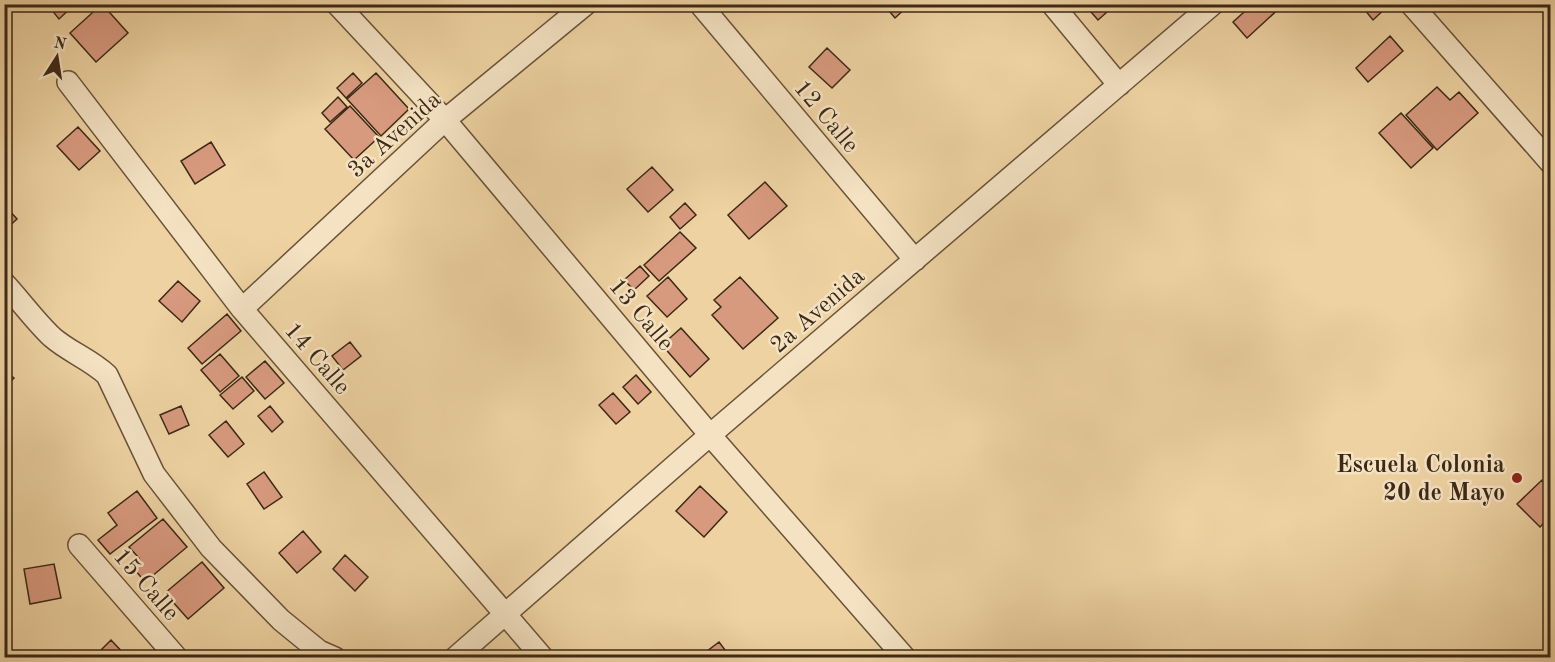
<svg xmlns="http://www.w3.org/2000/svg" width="1555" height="662" viewBox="0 0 1555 662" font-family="'Old Standard TT',serif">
<rect width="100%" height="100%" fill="#eed2a2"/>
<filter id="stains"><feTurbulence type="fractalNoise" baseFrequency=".00333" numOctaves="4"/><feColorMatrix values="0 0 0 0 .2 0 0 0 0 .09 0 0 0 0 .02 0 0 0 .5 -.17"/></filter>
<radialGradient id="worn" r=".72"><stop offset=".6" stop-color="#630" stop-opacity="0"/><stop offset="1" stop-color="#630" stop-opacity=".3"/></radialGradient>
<path fill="#d89a7f" stroke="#3c2916" stroke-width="1.5" d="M47,4h28l-16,15z
M102,4l26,29 -32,29 -26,-29z
M887,4h23l-15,14 -10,-12z
M1084,4h32l-18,16z
M1253,4h31l-37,34 -14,-16z
M1360,4h30l-17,16z
M1390,36l13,15 -35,31 -12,-14z
M827,48l23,22 -18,18 -23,-21z
M353,73l9,10 -16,15 -9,-10z
M376,73l33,36 -28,27 -34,-37z
M1437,87l13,13 9,-8 19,21 -41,37 -31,-35z
M338,97l9,10 -17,15 -8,-9z
M350,106l29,31 -25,23 -29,-31z
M1401,113l32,35 -22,20 -32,-35z
M78,127l22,24 -21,19 -22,-24z
M211,142l14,23 -30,19 -14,-23z
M652,167l21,23 -25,22 -21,-23z
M765,182l22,24 -38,33 -21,-24z
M685,203l11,12 -16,14 -10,-12z
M7,208l10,11 -13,12v-21z
M680,232l16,16 -37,33 -15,-16z
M640,266l9,10 -15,14 -10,-10z
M668,277l19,22 -20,18 -20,-21z
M740,277l38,41 -35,31 -31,-34 9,-8 -7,-7z
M178,281l22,20 -18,21 -23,-21z
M227,314l14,17 -39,33 -14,-16z
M681,328l28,31 -19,18 -28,-32z
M350,342l11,14 -18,14 -11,-14z
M220,354l19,22 -19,16 -19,-22z
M265,361l19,22 -19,16 -19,-22z
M4,370l10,8 -10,10z
M636,375l15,17 -13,12 -15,-17z
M242,377l12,14 -21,18 -13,-14z
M613,393l17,19 -14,12 -17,-19z
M181,406l8,19 -20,9 -9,-19z
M270,406l13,16 -11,10 -14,-16z
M226,421l18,23 -16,13 -19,-22z
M264,472l18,25 -18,12 -17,-25z
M1542,480l8,9v28l-10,10 -23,-23z
M700,486l27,26 -23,25 -28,-26z
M137,491l20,27 -47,36 -12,-14 19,-15 -9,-12z
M163,519l24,28 -42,35 -15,-18 9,-6 -10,-11z
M303,531l18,21 -24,21 -18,-20z
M345,555l23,22 -13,14 -22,-22z
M202,562l22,26 -36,31 -23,-26z
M54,564l7,34 -31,6 -6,-35z
M111,640l17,18h-35z
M719,642l12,16h-27l-2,-3z"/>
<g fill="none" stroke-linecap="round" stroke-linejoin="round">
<g stroke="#685339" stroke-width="24">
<path id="minor" d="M337,4l108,116 265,315 195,223
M700,4l215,256
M1052,4l67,81
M1411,4l139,158
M68,82l174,227 301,349
M4,283c16,17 31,38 48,54 17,15 38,22 55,38l47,99 57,74 70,72 38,31 16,7
M242,309l203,-189 141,-116
M79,545l98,113
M455,658l255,-223 503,-431"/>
</g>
<use href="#minor" stroke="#f4e2c3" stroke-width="21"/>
</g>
<circle fill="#8f2418" stroke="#f4e2c3" stroke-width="2" cx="1517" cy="478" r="6"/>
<g text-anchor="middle" stroke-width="5" stroke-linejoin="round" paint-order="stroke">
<g font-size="24" fill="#3c2916" stroke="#f4e2c3">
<text transform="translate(827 116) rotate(50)" y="8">12 Calle</text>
<text transform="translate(394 134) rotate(-42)" y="8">3a Avenida</text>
<text transform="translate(817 310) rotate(-41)" y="8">2a Avenida</text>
<text transform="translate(642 314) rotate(50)" y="8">13 Calle</text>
<text transform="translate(318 358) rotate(49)" y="8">14 Calle</text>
<text transform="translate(147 584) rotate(49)" y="8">15 Calle</text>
</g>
<g font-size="24" font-weight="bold" fill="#3c2916" stroke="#f4e2c3" text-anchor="end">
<text x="1505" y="472">Escuela Colonia<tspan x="1505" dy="28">20 de Mayo</tspan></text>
</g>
</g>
<rect width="1555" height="662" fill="none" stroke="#eed2a2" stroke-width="24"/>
<rect x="6" y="6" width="1543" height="650" fill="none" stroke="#3c2916" stroke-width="3"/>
<rect x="12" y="12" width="1531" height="638" fill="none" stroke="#3c2916" stroke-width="1.5"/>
<g transform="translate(57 57) rotate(12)" stroke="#f4e2c3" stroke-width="4.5" paint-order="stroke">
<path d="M0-4.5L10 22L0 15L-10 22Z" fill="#3c2916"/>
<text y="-9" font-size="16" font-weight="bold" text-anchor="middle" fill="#3c2916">N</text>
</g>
<rect width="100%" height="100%" filter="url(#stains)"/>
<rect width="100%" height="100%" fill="url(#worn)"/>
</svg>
